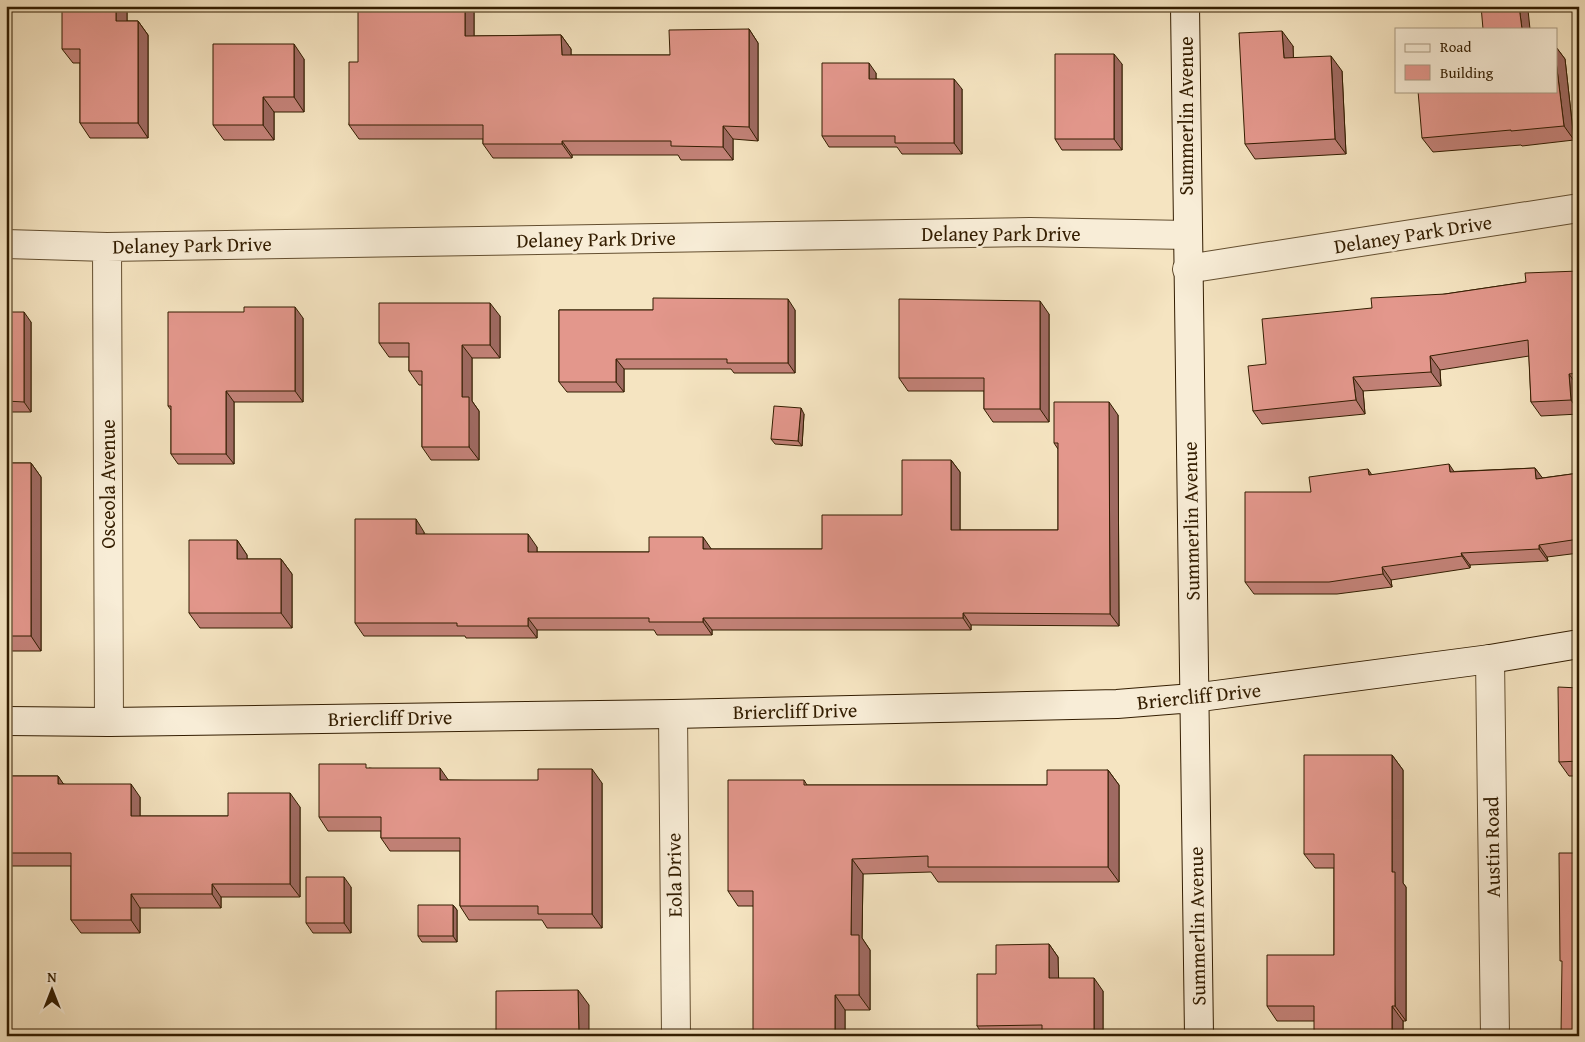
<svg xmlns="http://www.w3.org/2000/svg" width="1585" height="1042" viewBox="0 0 1585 1042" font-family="'Gentium Book Plus',serif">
<rect width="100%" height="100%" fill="#f5e4c1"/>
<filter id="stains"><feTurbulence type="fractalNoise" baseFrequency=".004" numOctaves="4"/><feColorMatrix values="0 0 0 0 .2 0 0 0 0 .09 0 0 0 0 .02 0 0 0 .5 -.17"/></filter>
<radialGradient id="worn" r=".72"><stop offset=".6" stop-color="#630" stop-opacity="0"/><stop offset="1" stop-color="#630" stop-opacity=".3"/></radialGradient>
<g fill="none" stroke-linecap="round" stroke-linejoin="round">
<g stroke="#644f30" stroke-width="30">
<path id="street" d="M6,244l101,3 923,-15 157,3
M107,247l2,475
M1187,269l392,-61
M1490,659l5,377
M673,714l3,322"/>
</g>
<g stroke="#331d00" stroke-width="30">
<path id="secondary" d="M1185,6l14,1030
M6,721l103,1 564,-8 444,-10 76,-6 297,-39 89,-15"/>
</g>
<use href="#street" stroke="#f8edd7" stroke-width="28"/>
<use href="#secondary" stroke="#f8edd7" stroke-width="28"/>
</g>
<path fill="#c38278" stroke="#331d00" d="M474,6v30l87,-1 10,14v6h99l79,-26 9,14v98l-25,-2v21h-52l-3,-5h-106v3h-79l-10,-14v-5h-124l-10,-14 9,-63z
M127,8v13h11l10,14v103h-58l-10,-15v-60h-7l-11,-14z
M1293,46v12l49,13 4,83 -91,5 -10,-15z
M1556,47l9,12 9,81 -52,6 -1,-1 -88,7 -11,-14 134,-47z
M304,59v53h-30v28h-50l-11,-15z
M1122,64v86h-60l-7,-11z
M876,73v6l86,10v65h-60l-5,-7h-68l-7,-11z
M1579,271v143l-38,2 -10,-14 -2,-46 -89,14 1,16 -78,5 2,23 -103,10 -9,-13 13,-47 106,-56 73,-14 81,-12z
M559,310h236v63h-61l-3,-4h-107v23h-57l-8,-10z
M6,312l25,10v90h-25z
M1049,314v108h-56l-9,-13v-18h-76l-9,-13z
M500,316v42h-28v43l7,10v49h-48l-9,-13v-62h-3l-10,-14v-14h-20l-10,-14z
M303,318v84h-69v62h-56l-7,-10v-44l-3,-4z
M804,414l-2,32 -27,-2 -4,-5z
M1118,415l1,211 -148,-1v5h-259v5h-55l-3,-5h-117v8h-71l-1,-2h-101l-9,-13 69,-91v2l113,13v5h112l63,-3h110l80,-34 49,-55 9,12v58h98v-81l-4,-6z
M6,463h25l10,14v174h-35z
M1535,468l7,10 37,-5v80l-32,4 1,4 -78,4v3l-79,12 1,7 -55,7h-83l-9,-12 127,-107z
M237,540l10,15v4h34l11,15v54h-92l-11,-15z
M1579,688v88h-10l-10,-14z
M1392,755l11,15v113l3,4v134h-3v15l-89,-15h-37l-10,-15 67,-51v-87h-19l-11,-14z
M369,768l79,12 154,3v145h-55l-5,-8h-73l-9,-14v-55h-70l-9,-13v-7h-53l-9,-14z
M1108,770l11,15v97h-181l-7,-10 -68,2 -1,64 8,12v60h-25v26l-92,-130h-15l-10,-15 76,-111 3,5h240z
M6,776h52l5,8 77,13v19h88l72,-9v90h-79v11h-81v25h-59l-10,-13v-54h-65z
M351,887v46h-38l-7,-10z
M453,905l4,5v32h-35l-4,-6z
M1049,944l9,13v21l45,13v45h-119l-7,-10 19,-52z"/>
<path fill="#9f6a62" stroke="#331d00" d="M116,6h9l2,2v27l-11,-14z
M465,6h9v44l-9,-14z
M1519,6h7l2,4 2,19h-8z
M138,21l10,14v103l-10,-15z
M749,29l9,14v98l-9,-14z
M1282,31l11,15 1,27 -10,-15z
M561,35l10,14v20l-9,-14z
M294,44l10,15v53l-10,-15z
M1556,47l9,12 9,81 -10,-14 -8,-65z
M1114,54l8,10v86l-8,-11z
M1331,56l11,15 4,83 -11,-15z
M869,63l7,10v16l-7,-10z
M954,79l8,10v65l-8,-11z
M263,97l11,15v28l-11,-15z
M723,126l10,13v21l-10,-13z
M562,141l10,14v3l-10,-14z
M788,299l7,11v63l-7,-10z
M1040,301l9,13v108l-9,-13z
M490,303l10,13v42l-10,-13z
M295,307l8,11v84l-8,-11z
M24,312l7,10v90l-7,-10z
M462,345l10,13v43l7,10v49l-10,-13 -7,-50z
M1430,356l10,14 1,16 -10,-14z
M616,359l8,10v23l-8,-10z
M1569,374l10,14v24l-8,-12z
M1353,377l10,14 2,23 -9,-14z
M226,391l8,11v62l-8,-10z
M1109,402l9,13 1,211 -9,-12z
M801,408l3,6 -2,32 -4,-5z
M951,460l9,12v71l-9,-13z
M31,463l10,14v174l-10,-15z
M1449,464l8,12 -7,-4z
M1535,468l9,12 -8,-1z
M1368,469l8,12 -7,-6z
M416,519l8,13v15l-8,-13z
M528,534l9,13v17l-9,-12z
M703,537l9,13 -9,-1z
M237,540l10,15v19l-10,-15z
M1539,545l8,12 1,4 -9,-12z
M1461,553l9,12v3l-8,-12z
M281,559l11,15v54l-11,-15z
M1382,567l9,13 1,7 -9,-13z
M963,613l8,12v5l-8,-12z
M528,618l9,12v8l-9,-12z
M703,618l9,12v5l-9,-13z
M1392,755l11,15v113l3,4v134l-11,-15 -3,-134z
M440,768l9,13 -9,-1z
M592,769l10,14v145l-10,-14z
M1108,770l11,15v97l-11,-15z
M58,776l9,13 -9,-5z
M131,784l9,13v33l-9,-14z
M290,793l10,14v90l-10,-13z
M852,859l11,15 -1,64 8,12v60l-11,-15 -8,-60z
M344,877l7,10v46l-7,-10z
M212,884l9,13v11l-9,-14z
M131,894l9,14v25l-9,-13z
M453,905l4,5v32l-4,-6z
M1049,944l9,13 1,34 -10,-13z
M1094,978l9,13v45h-9z
M578,990l11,15v31h-10z
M835,995l10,15v26h-10z
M1392,1006l11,15v15h-11z"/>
<path fill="#e3978c" stroke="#331d00" d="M62,6h54v15h22v102h-58v-74h-18z
M358,6h107v30l96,-1 1,20h108l-1,-25 80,-1v98l-26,-1v21l-52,-1v-5h-109v3h-79v-19h-134v-63h9z
M1481,6h38l3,23h-39z
M1282,31l2,27 47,-2 4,83 -90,5 -6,-111z
M213,44h81v53h-31v28h-50z
M1055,54h59v85h-59z
M1556,61l8,65 -53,5v-1l-89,8 -4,-47h138z
M822,63h47v16h85v64h-59v-7h-73z
M1579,271v102l-10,1 2,26 -40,2 -3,-62 -98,16 1,16 -78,5 3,23 -103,11 -5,-45 18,-2 -4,-45 110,-11 -1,-10 74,-4 81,-12 -1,-9z
M653,298l135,1v64h-61v-4h-111v23h-57v-72h94z
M899,299l141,2v108h-56v-31h-85z
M379,303h111v42h-28v52h7v50h-47v-76h-13v-28h-30z
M244,307h51v84h-69v63h-55v-48h-3v-94h76z
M6,312h18v90l-18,-1z
M1054,402h55l1,212 -147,-1v5h-260v4h-54v-4h-121v8h-71v-3h-102v-104h61v15h112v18h121v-15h54v12h119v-34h80v-55h49v70h107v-87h-4z
M774,406l27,2 -3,33 -27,-2z
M6,463h25v173h-25z
M1449,464l1,8 85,-4 1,11 43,-6v66l-40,6v4l-78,4 1,3 -80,11 1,7 -54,8h-84v-90h66l-2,-15 59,-8 1,6z
M189,540h48v19h44v54h-92z
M1558,687l21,1v73l-20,1z
M1304,755h88v117h3v134h-3v30h-78v-30h-47v-51h67v-101h-30z
M319,764h47v4h74v12h98v-11h54v145h-54v-8h-78v-68h-79v-21h-62z
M1047,770h61v97h-180v-11l-76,3 -1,76h8v60h-24v41h-82v-145h-25v-111h76v5h243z
M6,776h52v8h73v32h97v-23h62v91h-78v10h-81v26h-60v-67h-65z
M1559,853h20v183h-18l1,-75h-2z
M306,877h38v46h-38z
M418,905h35v31h-35z
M1049,944v34h45v58h-52v-11l-65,1v-52h19v-29z
M578,990l1,46h-83v-45z"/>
<g text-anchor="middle" stroke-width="5" stroke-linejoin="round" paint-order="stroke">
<g font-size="20" fill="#331d00" stroke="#f8edd7">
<text transform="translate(1186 116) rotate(-90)" y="7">Summerlin Avenue</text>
<text x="1001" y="241">Delaney Park Drive</text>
<text transform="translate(1413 234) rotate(-9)" y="7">Delaney Park Drive</text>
<text transform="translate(596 239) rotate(-1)" y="7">Delaney Park Drive</text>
<text transform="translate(192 245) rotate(-1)" y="7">Delaney Park Drive</text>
<text transform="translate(108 484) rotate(-90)" y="7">Osceola Avenue</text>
<text transform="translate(1191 521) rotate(-91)" y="7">Summerlin Avenue</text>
<text transform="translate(1199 696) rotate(-6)" y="7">Briercliff Drive</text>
<text transform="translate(795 711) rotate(-1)" y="7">Briercliff Drive</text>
<text transform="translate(390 718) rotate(-1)" y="7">Briercliff Drive</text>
<text transform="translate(1492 847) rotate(-91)" y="7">Austin Road</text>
<text transform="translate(674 875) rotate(-91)" y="7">Eola Drive</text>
<text transform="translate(1197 926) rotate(-91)" y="7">Summerlin Avenue</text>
</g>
</g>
<rect width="1585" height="1042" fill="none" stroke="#f5e4c1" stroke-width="25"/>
<rect x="8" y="8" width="1570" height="1027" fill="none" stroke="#331d00" stroke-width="2.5"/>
<rect x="12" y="12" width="1560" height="1017" fill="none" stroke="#331d00"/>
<rect x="1395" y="28" width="162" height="65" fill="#f8edd7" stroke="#a99a81"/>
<rect x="1405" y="44" width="25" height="8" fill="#f8edd7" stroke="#a99a81"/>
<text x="1440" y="52" font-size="15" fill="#331d00">Road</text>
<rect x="1405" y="65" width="25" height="15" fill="#e3978c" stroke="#a99a81"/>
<text x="1440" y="78" font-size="15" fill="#331d00">Building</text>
<g transform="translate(52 990)" stroke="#f8edd7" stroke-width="4" paint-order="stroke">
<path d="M0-4L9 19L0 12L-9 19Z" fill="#331d00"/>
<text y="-8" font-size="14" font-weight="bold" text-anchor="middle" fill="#331d00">N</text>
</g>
<rect width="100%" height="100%" filter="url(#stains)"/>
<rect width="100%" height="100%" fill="url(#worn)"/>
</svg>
